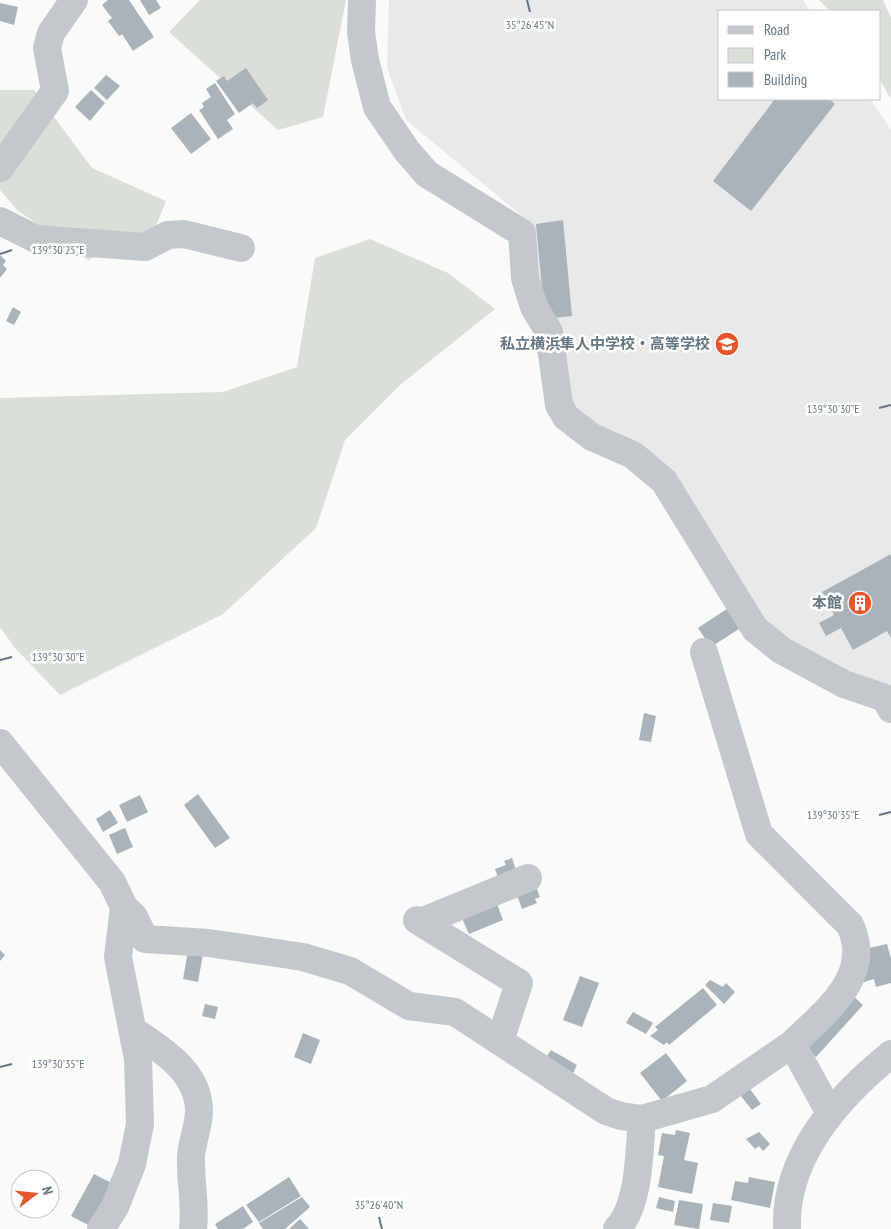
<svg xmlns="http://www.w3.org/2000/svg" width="891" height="1229" viewBox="0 0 891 1229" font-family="'PT Sans Narrow','Noto Sans JP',sans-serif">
<rect width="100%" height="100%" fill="#fafaf8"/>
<path fill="#e8e9e9" d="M389,0h414l7,11h-90v88h150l21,31v562l-100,-46 -29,-25 -61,-106 -130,-107 -12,-81 -21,-43 -11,-64 -121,-100 -19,-52z"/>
<path fill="#dadfd7" d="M200,0h146l-23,117 -45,13 -109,-98z
M819,0h64l8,18v81l-11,-19v-69h-50z
M0,90h34l58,78 74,33 -10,25 -68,34 -71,-50 -17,-20z
M370,239l78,34 47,36 -95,76 -55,55 -29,88 -93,86 -163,81 -45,-47 -15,-21v-229l223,-6 74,-25 18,-109z"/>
<path fill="#aab3b9" d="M108,0h21l25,37 -21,14 -11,-17 -3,2 -11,-15 4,-3 -10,-13z
M140,0h16l5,8 -12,7z
M0,3l18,4 -4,18 -14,-4z
M246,68l22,32 -11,8 -4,-5 -14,10 -23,-32 8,-5 3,5z
M106,75l14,11 -13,14 -13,-12z
M215,83l20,31 -8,6 6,9 -15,10 -19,-29 5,-3 -2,-4 9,-6 -5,-8z
M91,90l14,13 -15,18 -15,-14z
M775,99h54l6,5 -84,107 -38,-30z
M191,113l20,26 -20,15 -20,-26z
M563,220l9,96 -19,2 -11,-30 -6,-64z
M0,255l6,6 -3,4 4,4 -7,9z
M13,307l8,5 -7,13 -8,-4z
M891,554v84l-4,-7 -34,19 -12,-22 -15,8 -7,-13 15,-8 -12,-23z
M733,605l12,20 -34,22 -13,-19z
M644,713l12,3 -5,26 -12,-2z
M198,794l32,44 -15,10 -31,-43z
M140,795l8,17 -21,10 -8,-17z
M110,810l8,13 -15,9 -7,-13z
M125,828l8,19 -16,7 -8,-19z
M512,858l5,15 -18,7 -4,-11 11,-4 -2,-4z
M535,884l5,13 -5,2 2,4 -15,6 -6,-17z
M497,904l6,16 -34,14 -7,-16z
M887,944l4,15v24l-15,4 -2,-8 -13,4 4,-34z
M0,950l5,5 -5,6z
M188,951l15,3 -5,28 -15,-3z
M580,976l19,7 -17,44 -19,-7z
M710,980l13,7 3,-4 9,9 -11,12 -19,-19z
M703,988l14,17 -48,40 -2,-3 -3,3 -14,-9 8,-6 -3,-3z
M852,995l11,10 -47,52 -10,-10z
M205,1004l13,3 -3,12 -13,-3z
M633,1012l20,11 -7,11 -20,-11z
M303,1033l17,7 -9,24 -17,-7z
M551,1050l26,15 -5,10 -27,-16z
M666,1053l21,28 -25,20 -22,-28z
M750,1089l11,15 -9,6 -11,-14z
M676,1130l14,3 -6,27 14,3 -6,31 -34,-7 6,-31 -6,-1 4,-22 13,2z
M759,1132l11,12 -7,7 -4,-5 -4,3 -9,-10z
M94,1174l21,11 -21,43 -23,-12z
M289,1177l12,19 -42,26 -13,-17z
M749,1177l26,5 -5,26 -39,-8 4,-19 13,2z
M302,1197l8,10 -25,22h-22l-4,-6z
M659,1197l16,4 -2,11 -17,-4z
M679,1200l24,4 -4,25 -25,-4z
M713,1203l19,3 -3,17 -19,-3z
M243,1206l10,16 -10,7h-25l-3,-5z
M300,1219l9,10h-20z"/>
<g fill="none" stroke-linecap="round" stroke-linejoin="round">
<path stroke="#c3c8cc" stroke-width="28" d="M362,0l-1,32 4,28 12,47 30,44 20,23 95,59 3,45 9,29 15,25 10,73 7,12 26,20 41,18 31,26 91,148 26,21 63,34 41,14 6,11
M0,168l55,-77 -8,-43 4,-15 23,-33
M0,221l36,18 109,8 23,-12 16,-1 57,14
M704,652l55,182 91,91c24,51 -25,87 -58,119
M0,743l112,139 12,25 -6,50 20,102 2,65 -8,40 -17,43 -14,22
M124,907l10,10 11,22 64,4 94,14 47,14 59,35 46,6 151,99 15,5 21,3
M417,920l102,63 -19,58
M421,922l107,-44
M134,1031c28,19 65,41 65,80 0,15 -7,30 -8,45 -1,25 5,48 2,73
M617,1229c23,-24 22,-78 25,-110l70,-20 80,-55 38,69
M787,1229c-3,-73 51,-132 104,-175"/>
</g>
<path fill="none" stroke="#657683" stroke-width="2" d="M527,0l3,12M0,254l12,-4M879,408l12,-3M0,660l12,-3M879,815l12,-3M0,1067l12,-3M379,1217l3,12"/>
<defs>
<g id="school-disc" transform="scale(1.25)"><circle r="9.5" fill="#e4572e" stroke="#fff"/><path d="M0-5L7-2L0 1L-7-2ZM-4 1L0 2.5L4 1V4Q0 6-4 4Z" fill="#fff"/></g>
<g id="building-disc" transform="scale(1.25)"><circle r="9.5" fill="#e4572e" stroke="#fff"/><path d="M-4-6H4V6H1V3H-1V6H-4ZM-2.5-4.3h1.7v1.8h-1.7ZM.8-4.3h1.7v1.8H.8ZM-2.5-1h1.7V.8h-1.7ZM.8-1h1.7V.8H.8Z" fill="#fff"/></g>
</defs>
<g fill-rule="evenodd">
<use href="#school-disc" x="727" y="344"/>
<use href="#building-disc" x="860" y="603"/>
</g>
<g text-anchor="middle" stroke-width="5" stroke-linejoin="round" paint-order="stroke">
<g font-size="15" font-weight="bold" fill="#657683" stroke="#fff" text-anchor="end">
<text x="710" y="349">私立横浜隼人中学校・高等学校</text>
<text x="842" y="608">本館</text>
</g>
</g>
<g font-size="12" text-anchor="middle" fill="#657683" stroke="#fff" stroke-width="5" stroke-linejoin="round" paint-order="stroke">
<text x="530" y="29">35°26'45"N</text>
<text x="58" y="254">139°30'25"E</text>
<text x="833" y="413">139°30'30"E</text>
<text x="58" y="661">139°30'30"E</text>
<text x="833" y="819">139°30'35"E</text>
<text x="58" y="1068">139°30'35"E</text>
<text x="379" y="1209">35°26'40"N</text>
</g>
<rect x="718" y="10" width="162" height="90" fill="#ffffff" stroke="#c1c8cd"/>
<rect x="728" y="26" width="25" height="8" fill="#c3c8cc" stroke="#c1c8cd"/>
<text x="764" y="35" font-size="15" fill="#657683">Road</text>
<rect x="728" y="48" width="25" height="15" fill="#dadfd7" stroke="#c1c8cd"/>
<text x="764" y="60" font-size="15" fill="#657683">Park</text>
<rect x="728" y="72" width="25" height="15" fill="#aab3b9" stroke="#c1c8cd"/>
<text x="764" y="85" font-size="15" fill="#657683">Building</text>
<g transform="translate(35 1194) rotate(74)"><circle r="24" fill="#ffffff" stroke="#c1c8cd"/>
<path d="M0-4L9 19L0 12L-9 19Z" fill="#e4572e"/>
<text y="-8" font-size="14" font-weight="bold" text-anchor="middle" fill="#657683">N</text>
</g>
</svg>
